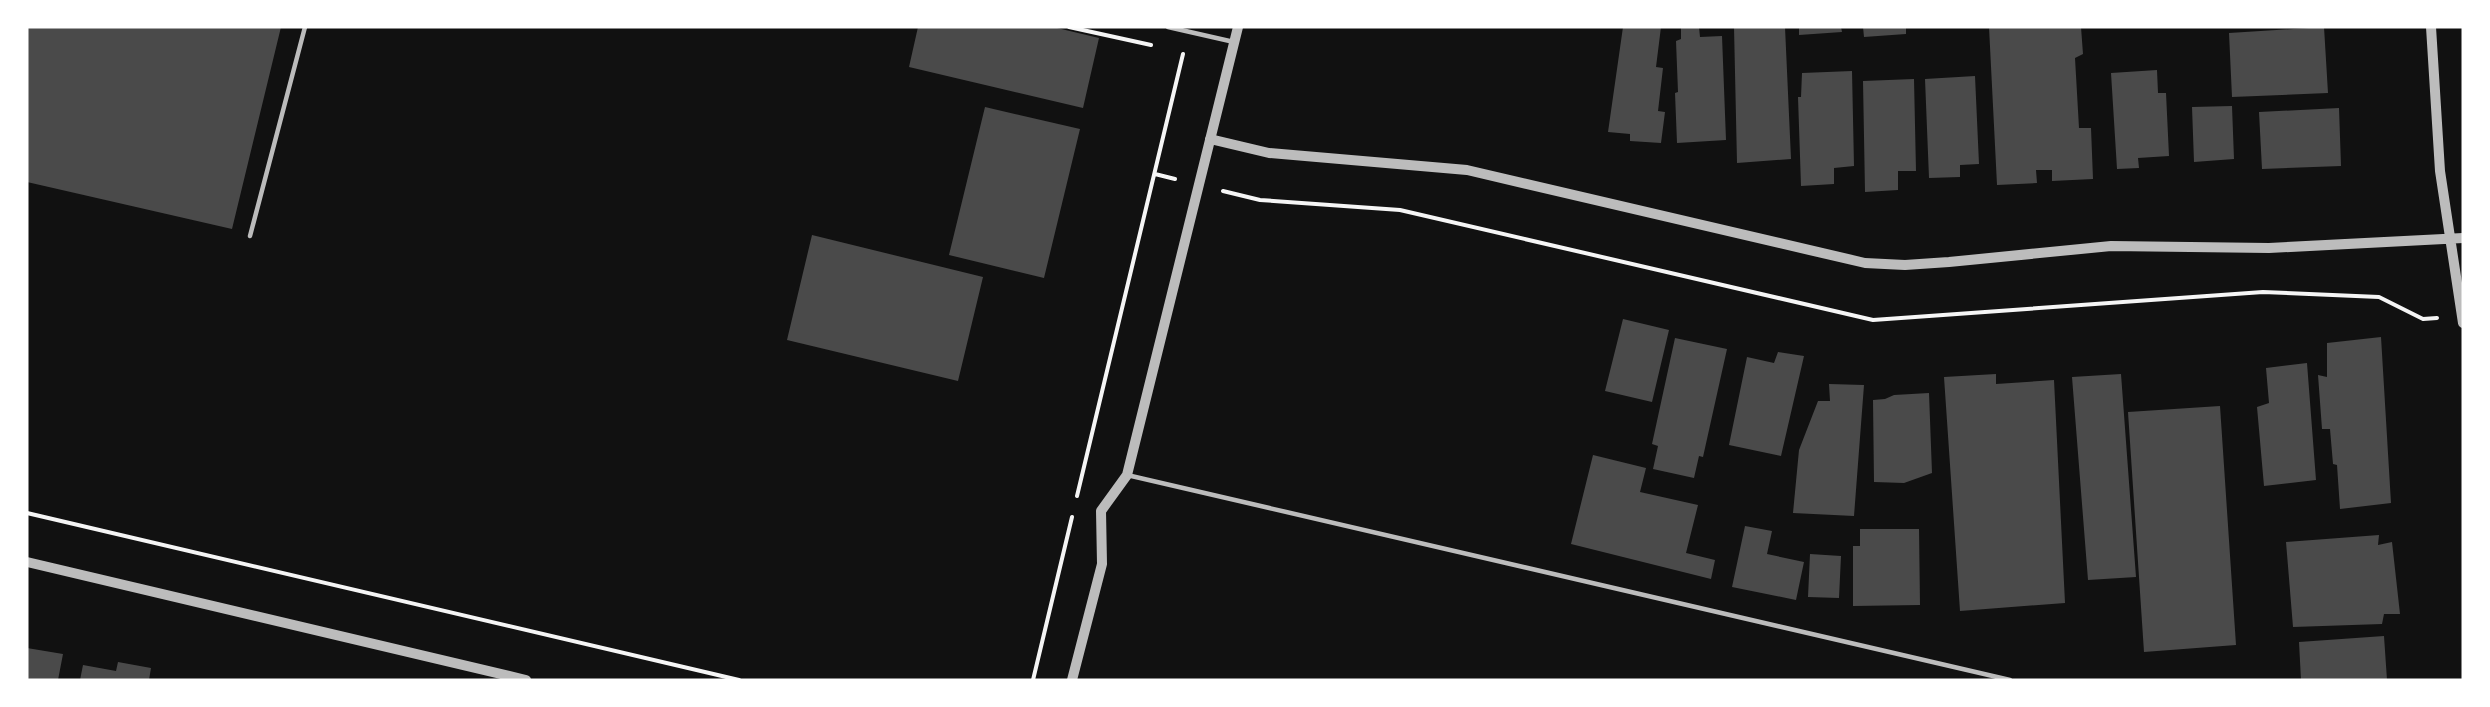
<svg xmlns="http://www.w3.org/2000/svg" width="2490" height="707" viewBox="0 0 2490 707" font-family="Helvetica,sans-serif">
<rect width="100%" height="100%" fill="#111"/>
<path fill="#4a4a4a" d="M27,27h254l-49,202 -205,-47z
M918,27h135l46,11 -16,70 -174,-41z
M1623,27h38l-5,40 7,1 -5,43 7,1 -4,31 -31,-2v-7l-22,-2z
M1681,27h18l1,10 22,-1 4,104 -49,3 -2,-50 3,-1 -2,-51 5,-2z
M1734,27h51l6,132 -54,4z
M1799,27h42l1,5 -43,3z
M1863,27h43v7l-42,3z
M1989,27h92l2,27 -8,4 4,70h12l2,51 -41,2v-11h-16l1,13 -40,2z
M2324,27l4,66 -96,4 -3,-64z
M2157,70l1,23h8l3,63 -31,2 1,10 -22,1 -6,-96z
M1852,71l2,95 -20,2v16l-33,2 -3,-89h3l1,-24z
M1975,76l4,88 -19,1v12l-31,1 -4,-99z
M1914,79l2,92h-18v19l-33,2 -2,-111z
M2232,106l2,53 -40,3 -2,-55z
M985,107l95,22 -36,149 -95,-23z
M2339,108l2,58 -79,3 -3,-57z
M812,235l171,42 -25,104 -171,-41z
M1623,319l46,11 -17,72 -47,-11z
M2381,337l10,166 -51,6 -3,-44 -4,-1 -3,-35h-8l-4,-54 9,2v-34z
M1675,338l52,11 -24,108 -4,-1 -5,22 -41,-9 5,-23 -6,-2z
M1778,352l26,4 -23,100 -52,-11 18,-88 27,6z
M2307,363l9,117 -52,6 -7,-79 12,-4 -3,-35z
M1996,374v10l58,-4 11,223 -105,8 -16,-234z
M2121,374l15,203 -48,3 -16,-203z
M1829,384l35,1 -10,131 -61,-3 6,-63 19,-49h12z
M1929,393l3,80 -28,10 -30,-1 -1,-82 12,-1 9,-4z
M2220,406l16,239 -92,7 -16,-240z
M1593,455l53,13 -6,24 58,13 -12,48 29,7 -4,19 -140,-35z
M1745,526l27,5 -5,23 37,8 -8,38 -64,-13z
M1860,529h59l1,76 -67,1v-60h7z
M2379,535l-1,10 14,-3 8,72h-16l-2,10 -89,3 -7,-85z
M1810,554l31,2 -2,42 -31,-1z
M2384,636l3,44h-86l-2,-38z
M27,648l36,6 -5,26h-31z
M118,662l33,6 -2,12h-69l3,-15 33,6z"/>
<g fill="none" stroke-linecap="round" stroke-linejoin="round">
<path stroke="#f5f5f5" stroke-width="4" d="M1069,27l82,18
M1155,174l20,5
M1223,191l37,9 140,10 473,110 390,-28 116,5 44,22 14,-1
M1077,496l106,-442
M27,513l712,167
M1033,680l39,-163"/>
<path stroke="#bcbcbc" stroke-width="4.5" d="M1168,27l66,15
M250,236l55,-209
M1127,475l883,205"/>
<path stroke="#bcbcbc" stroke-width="10" d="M2431,27l9,144 23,152
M1210,139l59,14 198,17 398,93 40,2 44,-3 162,-16 158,2 194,-10
M27,562l499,118
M1072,680l30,-116 -1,-53 26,-36 111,-448"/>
</g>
<rect width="2490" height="707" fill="none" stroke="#ffffff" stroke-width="57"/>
</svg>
